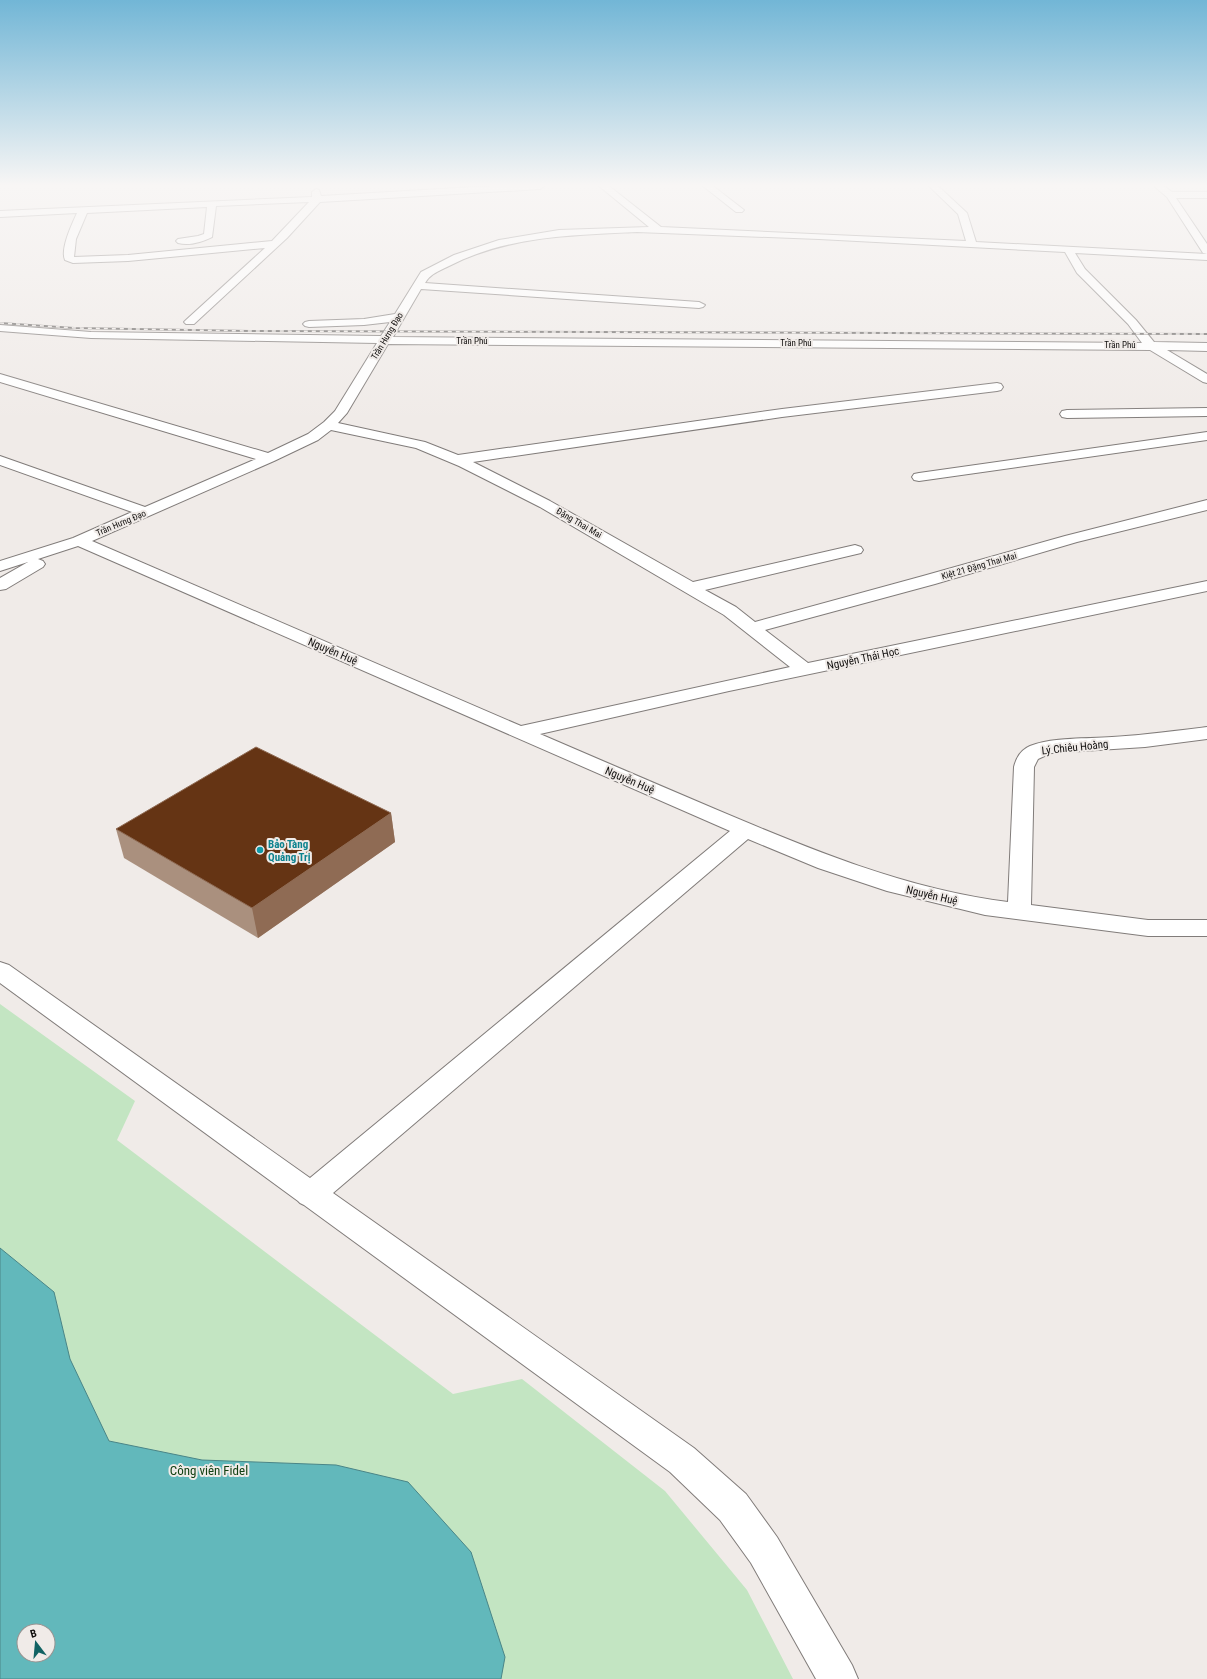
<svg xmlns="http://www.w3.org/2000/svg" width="1207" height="1679" viewBox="0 0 1207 1679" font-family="'Roboto Condensed',sans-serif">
<rect width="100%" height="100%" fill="#f0ebe8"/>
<path fill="#c3e5c2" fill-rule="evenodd" d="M0,1004l135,97 -18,39 336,254 69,-15 143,112 82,99 46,89h-793zM24,1631h24v24h-24z"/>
<path fill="#62b8bb" stroke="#4a8587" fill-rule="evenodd" d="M0,1248l54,44 16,67 39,82 93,19 134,5 72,17 63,70 34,105 -4,22h-501zM24,1631h24v24h-24z"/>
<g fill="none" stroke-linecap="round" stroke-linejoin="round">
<g stroke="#817c7a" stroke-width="2">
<path id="minor" d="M492,186h52l-4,3 -220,13 -33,36 -93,86h-8l-2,-2 2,-2 79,-72 -137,13 -55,2 -8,-3c-5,-11 7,-36 12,-47l-77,4v-6l312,-14v-5l4,-3 3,1 2,6zM309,202l-37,39 -144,14 -54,2 2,-18 11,-26 120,-6 -3,27 -6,2 -20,3 -2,2 2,2c11,3 24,-1 34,-6l4,-31z
M599,186h10l52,41 305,14 -8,-27 -29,-28h9l29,27 9,29 231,12v6l-132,-7 10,16 51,51 18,22 53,1v8l-40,-1 40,24v9l-4,-1 -53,-32 -762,-6 -41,69 -9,10 87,19 33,13 324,-46 215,-26 4,1 2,3 -2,3 -4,1 -215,26 -309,45 77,39 143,81 162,-37 6,2 2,3 -2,3 -156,37 31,17 19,15 168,-46 142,-40 142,-36v10l-130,32 -142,42 -170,46 43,33 399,-82v10l-478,100 -189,43c58,25 116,50 175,75 94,40 190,80 293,93l6,-135c2,-9 7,-17 16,-21 23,-9 57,-7 82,-9 32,-2 63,-6 95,-10v12l-62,8 -94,6 -13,6 -4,8 -3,138 117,15h59v16h-59l-163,-21 -98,-24 -69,-23 -70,-29 -415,354 361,255 52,46 31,43 75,128 6,14h-42l-65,-116 -31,-43 -50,-48 -366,-267 -4,-2 -2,-2 -298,-218v-21l9,3 301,213 420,-347 -652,-285 -40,13 5,2 2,3 -2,3 -37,22 -6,1v-12l28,-16 -28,9v-10l73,-23 59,-26 -132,-47v-9l145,51 111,-48 -256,-77v-8l268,79 40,-19 16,-12 11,-11 42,-68 -286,-5 -91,-7v-6l91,7 290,4 9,-14 -26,3 -55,2 -4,-1 -2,-2 2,-2 4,-1 55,-2 31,-5 26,-42 33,-17 45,-15 60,-10 90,-3zM637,232l182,7 246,13 12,21 51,51 14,19 -749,-6 28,-48 278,19 4,-1 2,-2 -6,-3 -274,-19c5,-9 14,-12 24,-17 58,-30 124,-31 188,-34zM331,430l85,18 43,18 81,41 184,108 66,52 -269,59 -429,-185 182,-80 44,-21z
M703,186h10l31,24 -2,2h-6z
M1154,186h10l8,6h35v6h-31l31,46v10l-4,-1 -36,-56z
M1207,408v8l-140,2 -5,-1 -2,-3 2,-3 5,-1z
M1207,432v8l-288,41 -5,-1 -2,-3 2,-3 5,-1z"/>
</g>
<use href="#minor" fill="#fff" fill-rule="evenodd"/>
<g stroke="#696664" stroke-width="2">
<path id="rail" d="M0,323l74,5 176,3 957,3"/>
</g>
<use href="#rail" stroke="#f0ebe8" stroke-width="1.5" stroke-dasharray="4" stroke-linecap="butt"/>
</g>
<path fill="#aa907e" d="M391,813l4,29 -137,96 -134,-80 -8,-29z"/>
<path fill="#8f6b54" d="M391,813l4,29 -137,96 -6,-30z"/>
<path fill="#653414" stroke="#8f6b54" d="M256,747l135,66 -139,95 -136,-79z"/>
<linearGradient id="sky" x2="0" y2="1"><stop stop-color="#72b6d6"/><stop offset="0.44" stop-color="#f8f6f5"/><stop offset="1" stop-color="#f8f6f5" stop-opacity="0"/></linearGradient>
<rect width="1207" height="421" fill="url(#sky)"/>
<circle fill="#0f9aa8" stroke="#f0ebe8" stroke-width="1.5" cx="260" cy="850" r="4"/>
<g text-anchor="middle" stroke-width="4" stroke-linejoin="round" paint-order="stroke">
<g font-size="9" fill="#110f0e" stroke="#f0ebe8">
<text transform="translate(387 336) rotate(-59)" y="3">Trần Hưng Đạo</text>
<text x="472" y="344">Trần Phú</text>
<text x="796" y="346">Trần Phú</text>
<text x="1120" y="348">Trần Phú</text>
<text transform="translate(121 523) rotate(-23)" y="3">Trần Hưng Đạo</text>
<text transform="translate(579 523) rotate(30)" y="3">Đặng Thai Mai</text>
<text transform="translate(979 566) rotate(-16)" y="3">Kiệt 21 Đặng Thai Mai</text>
</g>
<g font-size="11" fill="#110f0e" stroke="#f0ebe8">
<text transform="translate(333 651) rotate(23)" y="4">Nguyễn Huệ</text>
<text transform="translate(863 658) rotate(-12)" y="4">Nguyễn Thái Học</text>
<text transform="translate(1075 747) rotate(-6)" y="4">Lý Chiêu Hoàng</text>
<text transform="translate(630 780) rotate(23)" y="4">Nguyễn Huệ</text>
<text transform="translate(932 895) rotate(13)" y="4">Nguyễn Huệ</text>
</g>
<g font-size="11" font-weight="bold" fill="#0d838f" stroke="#f0ebe8" text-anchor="start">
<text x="268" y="848">Bảo Tàng<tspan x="268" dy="13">Quảng Trị</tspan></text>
</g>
<g font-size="13" fill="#114012" stroke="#f0ebe8">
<text x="209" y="1475">Công viên Fidel</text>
</g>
</g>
<g transform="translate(36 1643) rotate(344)"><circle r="19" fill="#f0ebe8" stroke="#979391"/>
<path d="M0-3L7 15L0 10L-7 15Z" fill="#116263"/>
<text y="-6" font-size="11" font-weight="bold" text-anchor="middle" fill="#110f0e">B</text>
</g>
</svg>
